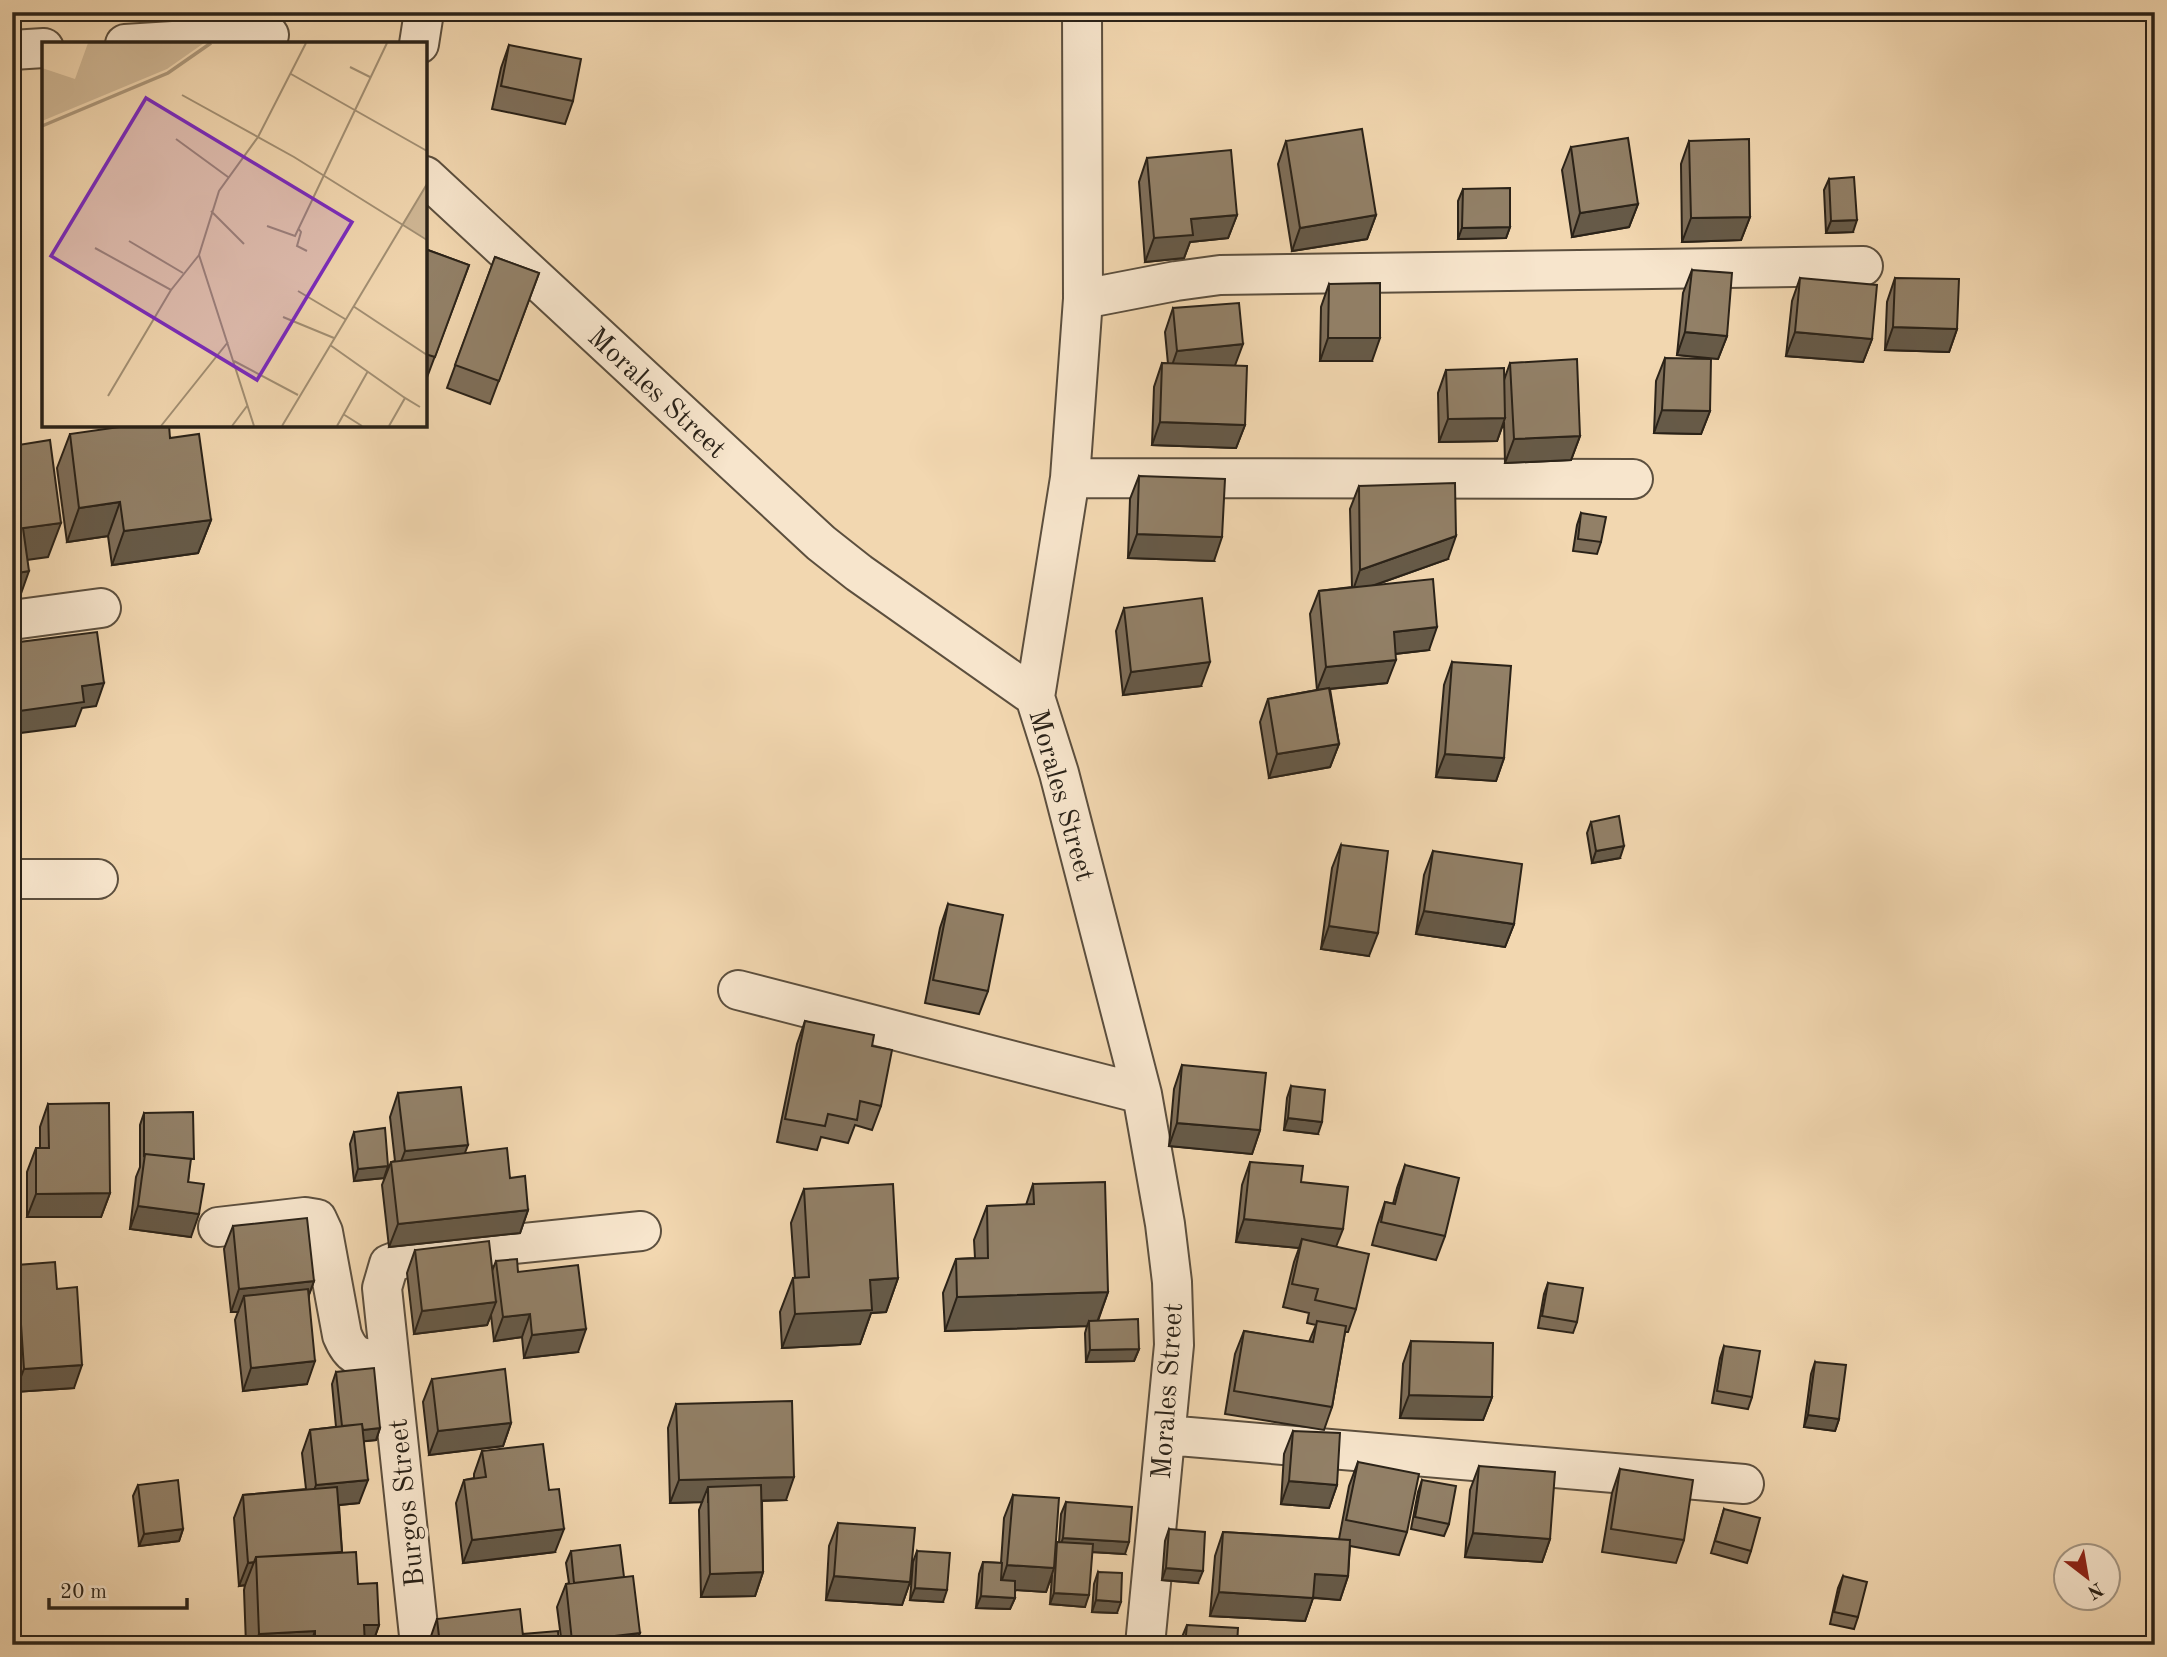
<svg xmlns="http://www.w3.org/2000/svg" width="2167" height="1657" viewBox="0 0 2167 1657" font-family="'Old Standard TT',serif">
<rect width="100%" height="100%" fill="#f2d7b0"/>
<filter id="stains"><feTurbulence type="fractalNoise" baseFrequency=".00286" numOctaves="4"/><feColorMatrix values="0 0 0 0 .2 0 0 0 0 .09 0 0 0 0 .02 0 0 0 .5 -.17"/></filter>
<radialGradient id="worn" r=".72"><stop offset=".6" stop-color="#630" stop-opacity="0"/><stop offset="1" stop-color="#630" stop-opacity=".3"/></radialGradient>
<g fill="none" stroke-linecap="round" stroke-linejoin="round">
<g stroke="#5c4f3e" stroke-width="42">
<path id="minor" d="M1082,12l1,287
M125,44l144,-9
M419,44l5,-32
M12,50l32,-2
M425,176l396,367 38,30 176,124 24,76 83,321 23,130 7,58 2,63 -29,300
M1070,478l563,1
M12,620l89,-12
M1035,697l35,-219 13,-179 93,-18 44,-6 643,-9
M12,879h86
M738,990l404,104
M218,1227l87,-10 12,2 6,13 19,103c11,27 21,22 47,26
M1166,1435l578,49
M420,1645l-38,-357 7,-24 26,-10 226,-23"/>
</g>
<use href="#minor" stroke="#f7e5cc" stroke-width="38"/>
</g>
<path fill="#7e6e59" stroke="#2a2218" stroke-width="2" d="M509,45l64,56 -8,23 -73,-15 9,-41z
M1286,141l90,74 -9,24 -75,12 -14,-87z
M1689,141l61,76 -9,23 -59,2 -1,-78z
M1571,147l67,57 -9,23 -57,10 -10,-67z
M1147,158l90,57 -9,23 -38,4 -6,16 -39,4 -6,-80z
M1829,179l24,53 -27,1 -2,-43z
M1463,189l47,38 -4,11 -48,1v-38z
M425,249l44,16 -43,115h-1z
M495,257l44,16 -49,131 -43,-16z
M1692,270l35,66 -9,23 -41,-4 6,-62z
M1800,278l72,61 -9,23 -77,-6 6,-55z
M1895,278l62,51 -8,23 -64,-2 2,-48z
M1329,284l43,77h-52l1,-54z
M1173,308l62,58 10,59 -9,23 -84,-3 2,-58 8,-24 6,1 -3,-32z
M1665,358l45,53 -9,23 -47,-1 2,-52z
M1510,363l70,73 -9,24 -66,3 -1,-41 -7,19 -58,1 -1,-49 8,-23 58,10z
M70,434l100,4 41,82 -13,33 -86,12 -4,-29 -41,6 -10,-74z
M1139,476l75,85 -86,-3 2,-59z
M1359,486l89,73 -73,26 54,65 -34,4 -8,29 -57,6 9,55 -9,23 -61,11 -9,-56 8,-23 49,-9 -7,-76 9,-23 33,-4 -2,-78z
M1581,513l20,29 -4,12 -24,-3 4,-26z
M1124,608l77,78 -78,9 -7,-64z
M1452,662l52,96 -8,23 -60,-4 8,-92z
M1591,822l29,36 -28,5 -5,-30z
M1341,845l28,111 -48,-7 11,-81z
M1433,851l81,73 -9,23 -89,-13 8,-59z
M948,904l40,87 -9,23 -54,-11 15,-75z
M805,1021l67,25 9,60 -9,24 -17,-5 -7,18 -27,-6 -4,13 -40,-8 20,-98z
M1182,1065l78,65 -8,24 -83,-8 5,-57z
M1291,1086l27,48 -34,-4 3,-32z
M398,1093l67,60 45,25 18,32 -8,23 -131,14 -7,-62 9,-23 4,-1 -5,-44z
M48,1104l62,89 -9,24h-74v-45l9,-24h4v-21z
M144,1113l45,58 -1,11 3,55 -61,-8 6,-52 4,-10v-42z
M354,1132l34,34 -4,12 -30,3 -4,-37z
M1250,1162l51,20 35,65 20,62 -8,23h-3l-13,75 -8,23 -99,-16 10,-60 9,-23 65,11 7,-17 -9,-2 2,-10 -26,-6 11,-45 5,-14 -63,-6 6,-57z
M1405,1165l40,71 -9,24 -64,-15 5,-19 8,-24 8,2 4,-16z
M1033,1184l75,108 -10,29 41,28 -5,12 -48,1 -1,-29 2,-7 -142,5 -2,-38 13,-34 19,-1 -1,-18 13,-34 39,-1z
M804,1189l94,89 -12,34 -15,1 -11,31 -78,4 -2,-36 13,-34h2l-4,-55z
M233,1226l81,55 -5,14 -2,89 -64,7 -8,-71 3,-8h-7l-7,-63z
M415,1250l77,21 4,-10 22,11 60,80 -54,6 -2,-21 -28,4 -3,-26 -4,10 -73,9 -7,-61z
M17,1265l40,24 17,99 -59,4 -3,-44v-70z
M1548,1283l29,39 -4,11 -35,-5 6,-34z
M1411,1341l81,56 -9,23 -83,-2 3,-54z
M1724,1346l28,51 -4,12 -36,-6 8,-45z
M1815,1362l24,57 -4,12 -31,-4 7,-53z
M336,1372l44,56 -4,12 -12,1 -5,62 -20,2 3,47 16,32 21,41 -7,20h-126l-2,-55 1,-5 -6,1 -5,-68 9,-23 63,-6 -4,-36 8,-23 26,-3 -4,-43z
M432,1379l79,44 -8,23 -74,9 -6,-53z
M676,1404l110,96 -24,1 1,71 -8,24 -54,1 -2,-87 3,-8 -32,1 -2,-75z
M1293,1431l44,54 -8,23 -48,-4 3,-50z
M482,1451l73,101 -92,11 -7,-60 8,-23 10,-2v-4z
M1358,1462l49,70 -8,23 -49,-9 -2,30 -8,24 -27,-2 -8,23 -95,-5 5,-60 8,-24 116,7 10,-53z
M1479,1466l71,73 -8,23 -77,-5 5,-67z
M1620,1469l64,71 -8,23 -74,-11 10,-59z
M1422,1480l27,44 -5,12 -33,-7 7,-37z
M138,1485l45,44 -4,12 -40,5 -6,-50z
M1013,1495l43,51 1,-4h2l2,-28 5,-12 59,52 -33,-2 -7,55 -35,-3 2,-29 -6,17 -31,-2v8l-5,11 -34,-1 3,-34 4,-12 18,1 3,-45z
M1724,1509l27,42 -4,12 -36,-10z
M838,1523l72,59 -8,23 -76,-5 3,-54z
M1169,1529l29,54 -36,-3 3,-39z
M571,1551l53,26 11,68h-73l-5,-38 9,-23 3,-1 -3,-20z
M917,1551l26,51 -33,-2 3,-38z
M1098,1572l19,41 -25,-1 2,-28z
M1843,1576l15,41 -4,12 -24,-5 8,-36z
M437,1619l86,15 36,11h-130v-3z
M1187,1625l50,20h-55v-8z"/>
<path fill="#665a48" stroke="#2a2218" stroke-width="2" d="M1638,204l-9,23 -57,10 8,-24z
M1237,215l-9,23 -38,4 -6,16 -39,4 9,-24 37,-19z
M1376,215l-9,24 -75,12 8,-23z
M1750,217l-9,23 -59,2 9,-24z
M1857,220l-4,12 -27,1 5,-12z
M1510,227l-4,11 -48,1 4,-11z
M1893,327l64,2 -8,23 -64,-2z
M1685,332l42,4 -9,23 -41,-4z
M1795,332l77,7 -9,23 -77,-6z
M1328,338h52l-8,23h-52z
M1243,344l-9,24 -65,6 8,-23z
M1662,410l48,1 -9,23 -47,-1z
M1505,418l-8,23 -58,1 9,-23z
M1160,422l85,3 -9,23 -84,-3z
M1580,436l-9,24 -66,3 9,-24z
M120,502l-12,34 -41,6 12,-34z
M211,520l-13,33 -86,12 12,-34z
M61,523l-13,34 -36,5 11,-34z
M1137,534l85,3 -8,24 -86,-3z
M1456,536l-8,23 -96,34 8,-23z
M29,571l-12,34 -5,1v-32z
M1437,627l-8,23 -44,5 9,-23z
M1396,660l-9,23 -70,7 9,-23z
M1210,662l-9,24 -78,9 8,-23z
M104,683l-8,23 -14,2 -7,18 -63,8v-22l70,-26z
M1339,744l-9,23 -61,11 8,-24z
M1445,754l59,4 -8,23 -60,-4z
M1624,846l-4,12 -28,5 4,-12z
M1424,911l90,13 -9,23 -89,-13z
M1329,926l49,7 -9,23 -48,-7z
M1288,1118l34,4 -4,12 -34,-4z
M1177,1123l83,7 -8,24 -83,-8z
M468,1145l-9,23 -63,7 9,-24z
M388,1166l-4,12 -30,3 4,-12z
M110,1193l-9,24h-74l9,-23z
M138,1206l61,8 -8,23 -61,-8z
M528,1210l-8,23 -131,14 9,-23z
M1244,1219l99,10 -9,23 -32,-13 -3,9 -63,-6z
M898,1278l-12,34 -15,1 -11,31 -78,4 13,-34 75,-34z
M314,1281l-9,24 -61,-9 -6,16h-7l8,-23z
M1108,1292l-12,33 -7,-4 -2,5 -142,5 12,-34z
M496,1302l-9,23 -73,9 8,-23z
M530,1314l-8,23 -28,4 9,-24z
M586,1329l-8,23 -54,6 8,-23z
M1139,1349l-5,12 -48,1 4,-12z
M315,1361l-8,23 -64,7 8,-23z
M82,1365l-8,23 -59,4 9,-23z
M1409,1395l83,2 -9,23 -83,-2z
M1808,1415l31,4 -4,12 -31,-4z
M511,1423l-8,23 -74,9 9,-24z
M380,1428l-4,12 -38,4 4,-12z
M794,1477l-8,23 -78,2v-15l-6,15 -32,1 9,-23z
M368,1480l-9,23 -51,5 8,-23z
M1289,1481l48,4 -8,23 -48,-4z
M183,1529l-4,12 -40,5 5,-12z
M564,1529l-9,23 -92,11 9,-23z
M1473,1533l77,6 -8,23 -77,-5z
M1063,1538l66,4 -4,12 -66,-4z
M254,1562l-9,23 -6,1 9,-23z
M1007,1565l47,3 -8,24 -47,-3z
M1166,1568l37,3 -5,12 -36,-3z
M763,1572l-8,24 -54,1 9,-23z
M1315,1574l33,2 -8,24 -33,-3z
M834,1576l76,6 -8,23 -76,-5z
M915,1588l32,2 -4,12 -33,-2z
M1219,1592l94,6 -8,23 -95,-5z
M1054,1593l35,2 -4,12 -35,-3z
M981,1596l34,2 -5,11 -34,-1z
M1096,1600l25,2 -4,11 -25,-1z
M364,1625h15l-7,20h-15z
M315,1631l-5,14h-55l4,-11z
M640,1633l-5,12h-64l1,-4z"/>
<path fill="#928067" stroke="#2a2218" stroke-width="2" d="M509,45l72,14 -8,42 -72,-15z
M1362,129l14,86 -76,13 -14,-87z
M1628,138l10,66 -58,9 -9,-66z
M1749,139l1,78 -59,1 -2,-77z
M1231,150l6,65 -46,4 2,16 -39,3 -7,-80z
M1854,177l3,43 -26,1 -2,-42z
M1510,188v39l-48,1 1,-39z
M425,249l44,16 -34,92 -10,-3z
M495,257l44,16 -40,108 -44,-16z
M1692,270l40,3 -5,63 -42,-4z
M1800,278l77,7 -5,54 -77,-7z
M1895,278l64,1 -2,50 -64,-2z
M1380,283v55h-52l1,-54z
M1239,303l4,41 -66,7 -4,-43z
M1665,358l46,1 -1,52 -48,-1z
M1577,359l3,77 -66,3 -4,-76z
M1162,363l85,3 -2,59 -85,-3z
M1504,368l1,50 -57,1 -2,-49z
M133,425h36l1,13 29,-4 12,86 -87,11 -4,-29 -41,6 -9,-74z
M50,440l11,83 -38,5 6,43 -17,3v-128z
M1139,476l86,3 -3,58 -85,-3z
M1455,483l1,53 -96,34 -1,-84z
M1581,513l25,4 -5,25 -23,-3z
M1433,579l4,48 -43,5 2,28 -70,7 -7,-76z
M1202,598l8,64 -79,10 -7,-64z
M97,632l7,51 -22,3 2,16 -72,10v-69z
M1452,662l59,4 -7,92 -59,-4z
M1329,688l10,56 -62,10 -9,-55z
M1619,816l5,30 -28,5 -5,-29z
M1341,845l47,6 -10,82 -49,-7z
M1433,851l89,13 -8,60 -90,-13z
M948,904l55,11 -15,76 -55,-11z
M805,1021l69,14 -2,11 20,4 -11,56 -21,-5 -3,19 -29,-6 -3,12 -40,-7z
M1182,1065l84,8 -6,57 -83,-7z
M1291,1086l34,4 -3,32 -34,-4z
M461,1087l7,58 -63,6 -7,-58z
M109,1103l1,90 -74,1v-46h13l-1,-44z
M193,1112l1,47 -49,-5 -1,1v-42z
M385,1128l3,38 -30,3 -4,-37z
M507,1148l3,30 15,-2 3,34 -130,14 -7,-62z
M145,1154l46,5 -3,23 16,2 -5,30 -61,-8z
M1250,1162l53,4 -2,16 47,5 -5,42 -99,-10z
M1405,1165l54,13 -14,58 -64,-14 4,-20 10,2z
M1105,1182l3,110 -151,5 -1,-38 32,-1 -1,-52 47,-2 -1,-20z
M893,1184l5,94 -28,2 2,30 -77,4 -2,-36 16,-1 -5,-88z
M307,1218l7,63 -75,8 -6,-63z
M1302,1239l67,15 -13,55 -41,-9 3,-11 -26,-5z
M489,1241l7,61 -74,9 -7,-61z
M517,1259l1,13 60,-7 8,64 -54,6 -2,-21 -27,3 -7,-56z
M55,1262l2,27 20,-2 5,78 -58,4 -7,-104z
M1548,1283l35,5 -6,34 -35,-6z
M308,1289l7,72 -64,7 -7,-72z
M1138,1319l1,30 -49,1 -1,-29z
M1317,1321l29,5 -14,81 -98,-16 10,-60 69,11z
M1411,1341l82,2 -1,54 -83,-2z
M1724,1346l36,5 -8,46 -35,-6z
M1815,1362l31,3 -7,54 -31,-4z
M374,1368l6,60 -17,2 -1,-6 -20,2 -6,-54z
M505,1369l6,54 -73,8 -6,-52z
M792,1401l2,76 -115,3 -3,-76z
M362,1424l6,56 -52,5 -6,-55z
M1293,1431l47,2 -3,52 -48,-4z
M543,1444l6,46 10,-1 5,40 -92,11 -8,-60 22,-3 -4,-26z
M1358,1462l61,12 -12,58 -61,-12z
M1479,1466l76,6 -5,67 -77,-6z
M1620,1469l73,11 -9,60 -73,-11z
M178,1480l5,49 -39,5 -6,-49z
M1422,1480l34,6 -7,38 -34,-7z
M761,1485l2,87 -53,2 -2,-87z
M337,1487l5,65 -86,5 -2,5 -6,1 -5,-68z
M1013,1495l46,3 -5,70 -47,-3z
M1066,1502l66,5 -3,35 -66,-4z
M1724,1509l36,9 -9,33 -36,-10z
M838,1523l77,5 -5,54 -76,-6z
M1169,1529l36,3 -2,39 -37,-3z
M1223,1532l127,8 -2,36 -33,-2 -2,24 -94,-6z
M1057,1542l36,2 -4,51 -35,-2z
M620,1545l4,32 -50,6 -3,-32z
M917,1551l33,2 -3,37 -32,-2z
M356,1552l2,32 19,-1 2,42h-15l1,20h-50v-14l-56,3 -3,-77z
M983,1562l19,1 -1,17 14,1v17l-34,-2z
M1098,1572l24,1 -1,29 -25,-2z
M633,1576l7,57 -68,8 -6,-57z
M1843,1576l24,6 -9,35 -24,-5z
M520,1609l4,36h-84l-3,-26z
M1187,1625l51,3 -1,17h-52z
M558,1631l1,14h-35l-1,-11z"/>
<g text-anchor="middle" stroke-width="7" stroke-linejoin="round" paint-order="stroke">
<g font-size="28" fill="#2a2218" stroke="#f7e5cc">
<text transform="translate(658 392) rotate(43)" y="10">Morales Street</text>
<text transform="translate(1063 795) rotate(74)" y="10">Morales Street</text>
<text transform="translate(1166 1391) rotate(-86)" y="10">Morales Street</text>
<text transform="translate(405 1503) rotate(-96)" y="10">Burgos Street</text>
</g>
</g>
<g transform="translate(42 42)">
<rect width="385" height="385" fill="#f2d7b0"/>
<path d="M46,1h116l-37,26 -125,52v-53l33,11z" fill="#d0b896"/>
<path d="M385,143v54l-25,-15z" fill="#d0b896"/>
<path fill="none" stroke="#ae997c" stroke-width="3.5" d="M0,84l126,-53 43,-30"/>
<path fill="none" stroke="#a28f73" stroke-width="2" d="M308,25l20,10M249,32l136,77M140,53l112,62 133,83M134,97l52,38M169,169l33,33M225,184l28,10 92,-193M256,186l3,4 -4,14 10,5M87,199l54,32M53,206l76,42 28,-35M256,249l47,28M311,264l74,49M241,275l51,21M288,303l75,53M192,319l64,34M66,354l63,-106M301,372l19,12M119,384l67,-84M190,384l15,-20M212,384l-55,-171 20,-64 39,-54 48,-94M240,384l145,-242M295,384l31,-55M347,384l16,-28 15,9"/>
<path fill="#7b2cbf" fill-opacity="0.15" stroke="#7b2cbf" stroke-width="3.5" d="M104,56l206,124 -95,158 -206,-124z"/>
<rect width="385" height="385" fill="none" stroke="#2a2218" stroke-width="3.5"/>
</g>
<rect width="2167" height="1657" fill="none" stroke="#f2d7b0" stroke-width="42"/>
<rect x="14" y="14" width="2139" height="1629" fill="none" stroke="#2a2218" stroke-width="3.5"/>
<rect x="21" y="21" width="2125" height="1615" fill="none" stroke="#2a2218" stroke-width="2"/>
<g transform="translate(2087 1577) rotate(149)"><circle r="33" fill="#f7e5cc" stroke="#a59784" stroke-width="2"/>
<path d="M0-5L12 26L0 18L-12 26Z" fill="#8f2418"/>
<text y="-10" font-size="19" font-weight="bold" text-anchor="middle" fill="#2a2218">N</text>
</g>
<path d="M49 1598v10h138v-10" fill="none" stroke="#2a2218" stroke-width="3.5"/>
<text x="60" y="1598" font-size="21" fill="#2a2218" stroke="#f7e5cc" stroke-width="5" paint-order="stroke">20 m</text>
<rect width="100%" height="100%" filter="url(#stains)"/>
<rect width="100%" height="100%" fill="url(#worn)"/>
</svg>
